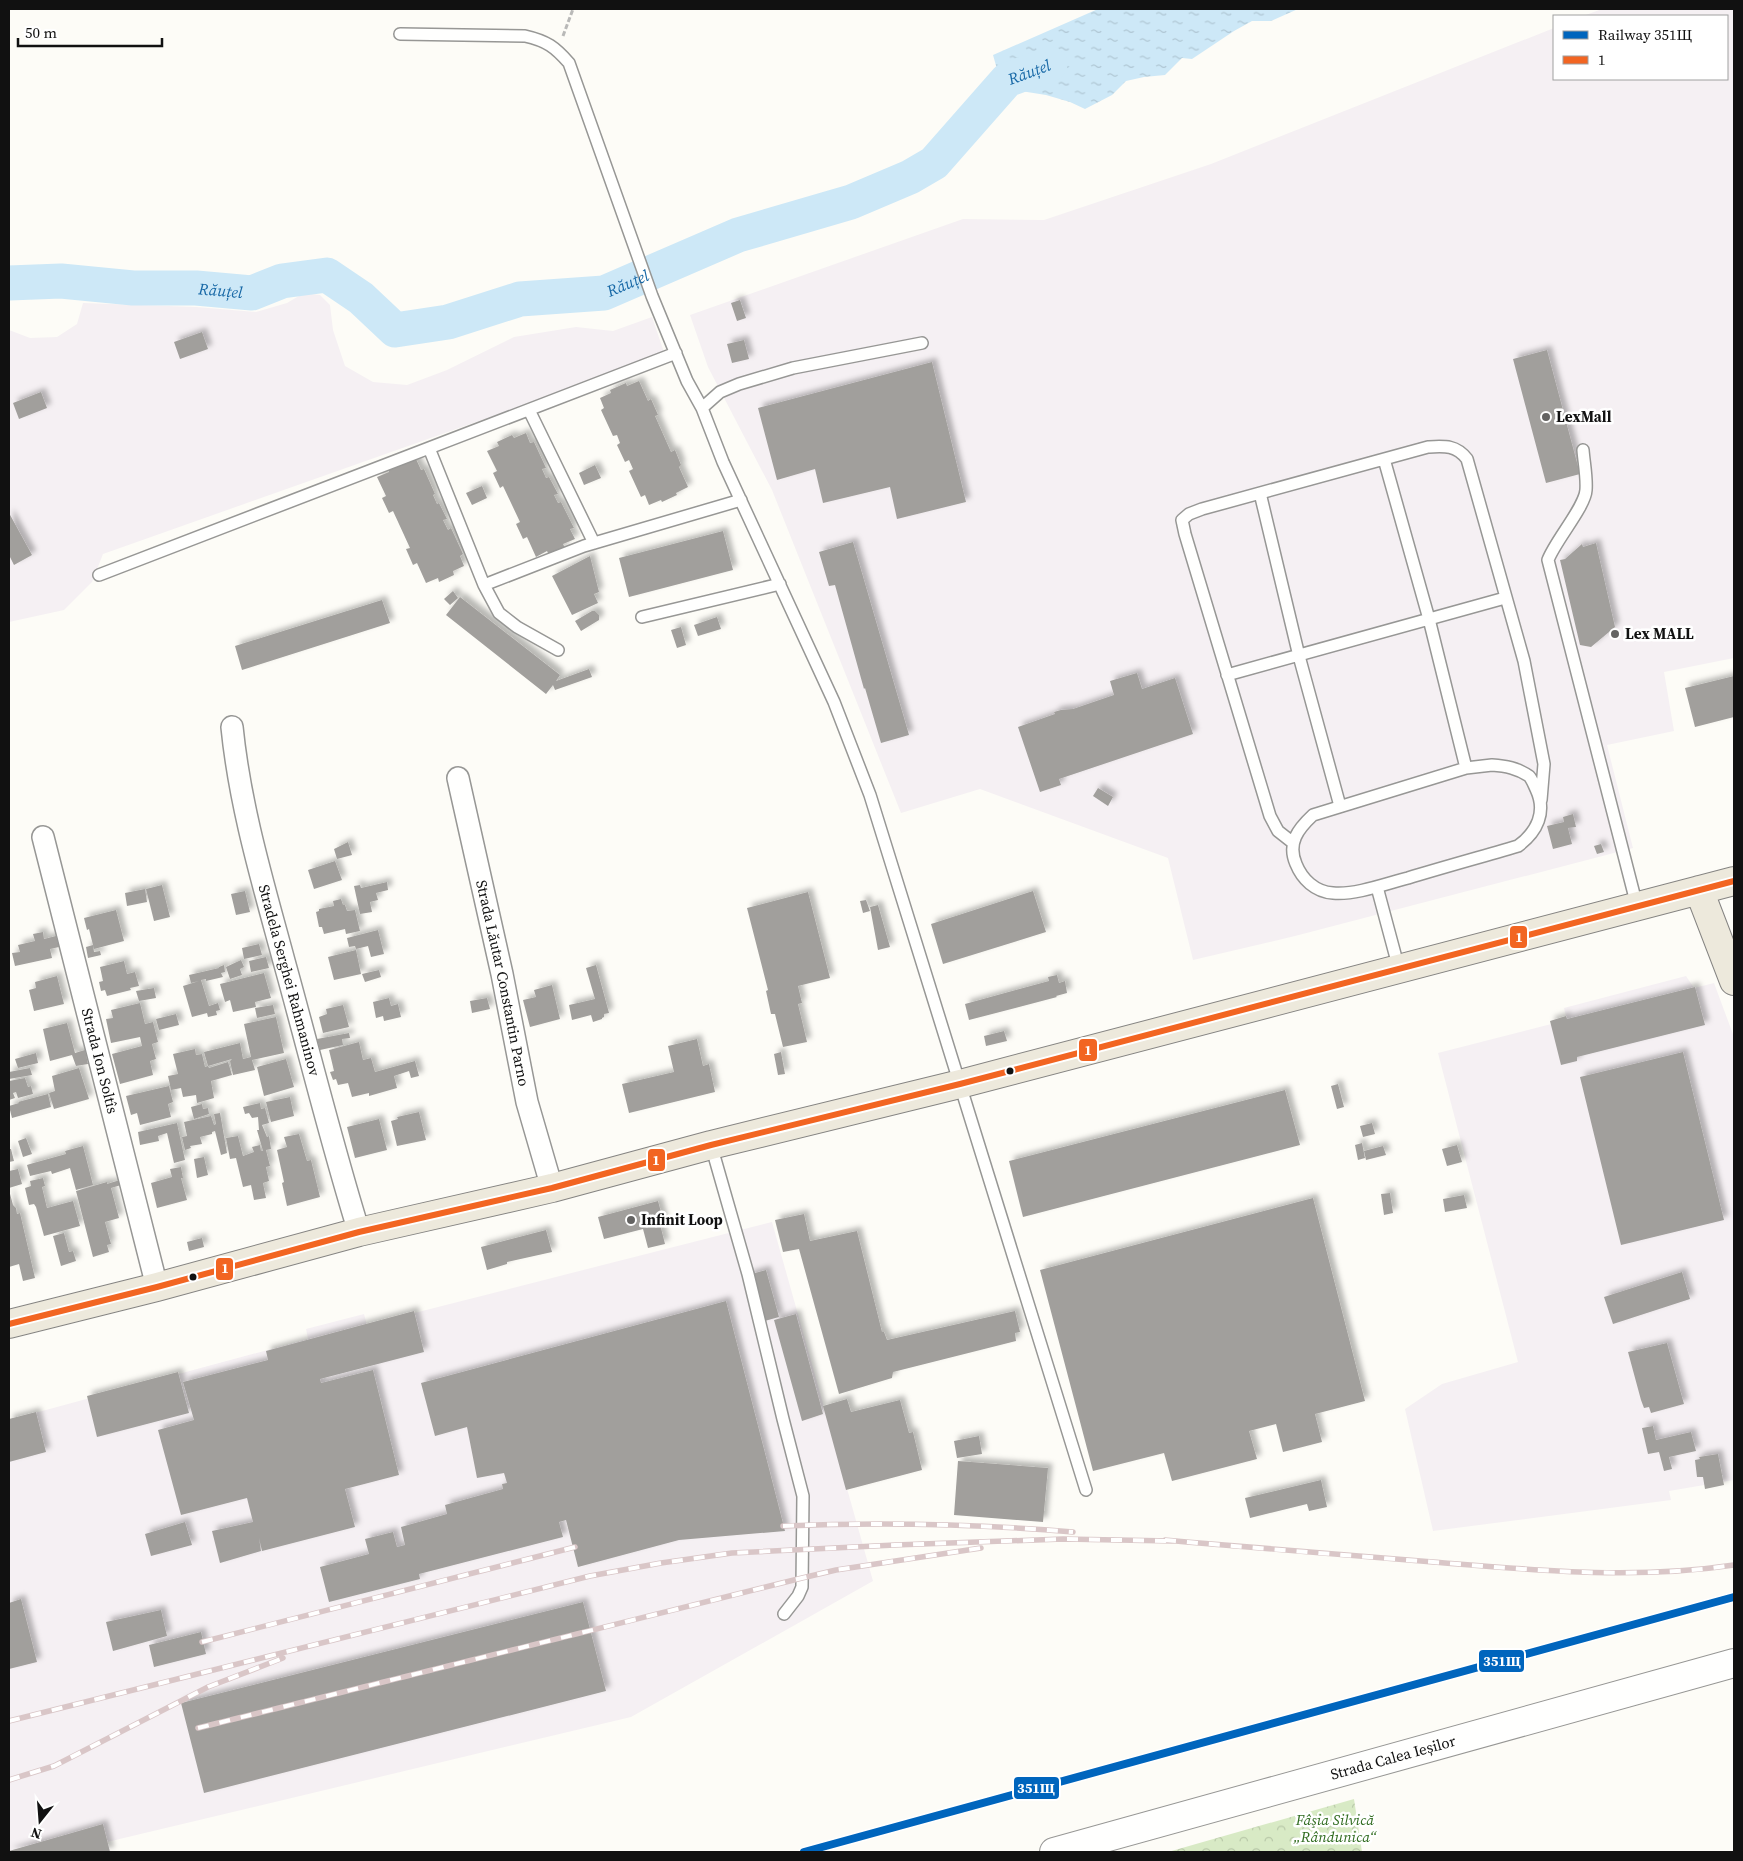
<svg xmlns="http://www.w3.org/2000/svg" width="1743" height="1861" viewBox="0 0 1743 1861" font-family="'Source Serif 4',serif">
<defs>
<pattern id="forest-crowns" width="20" height="18" patternUnits="userSpaceOnUse" patternTransform="scale(1.25)"><rect width="20" height="18" fill="#d8eac5"/><path d="M2 6a3 3 0 1 1 6 0M12 15a3 3 0 1 1 6 0" fill="none" stroke="#b8c8a8"/></pattern>
<pattern id="water-ripples" width="26" height="14" patternUnits="userSpaceOnUse" patternTransform="scale(1.25)"><rect width="26" height="14" fill="#cde8f7"/><path d="M2 4q2-2 4 0t4 0M15 11q2-2 4 0t4 0" fill="none" stroke="#afc6d3"/></pattern>
<filter id="shadow"><feDropShadow dx="4.5" dy="-4.5" stdDeviation="2.5" flood-color="#0004"/></filter>
</defs>
<rect width="100%" height="100%" fill="#fdfcf7"/>
<path fill="#f5f0f3" d="M1602,9h132v649l-70,14 10,59 -67,14 26,103 -338,88 -102,24 -25,-102 -188,-69 -79,24 -129,-323 -64,-123 -18,-52 273,-96 81,1 167,-56 343,-136v51h173v-63h-144z
M304,293l16,2 10,10 3,25 12,36 28,16 34,3 40,-15 67,-33 62,-10 37,4 39,-14 13,38 -562,199 -11,28 -28,28 -55,12v-292l21,8 27,-1 20,-13 6,-21 113,4 60,5 31,-9z
M1686,976l8,12 20,-5 20,54v443l-65,11 2,9 -238,31 -28,-122 37,-25 76,-22 -80,-309 129,-33 -3,-12z
M772,1222l101,359 -242,136 -524,125 4,10h-102v-432l299,-81 -2,-10 58,-15 3,11z"/>
<path fill="url(#forest-crowns)" d="M1354,1799l8,53h-194z"/>
<path fill="url(#water-ripples)" d="M1098,9h200l-27,12h-19l-18,10 -42,28 -10,-1 -17,17 -21,2 -18,4 -14,14 -27,14 -15,-7 -24,-7 -32,-5 -15,-14 -6,-21z"/>
<g fill="none" stroke-linecap="round" stroke-linejoin="round">
<path stroke="#cde8f7" stroke-width="35" id="s1" d="M9,283l52,-2 72,7h63l56,5 30,-12 45,-6 34,23 34,32 53,-8 72,-23 84,-6 134,-58 113,-33 59,-25 24,-14 73,-83 43,-16"/>
</g>
<path fill="#a19f9c" filter="url(#shadow)" d="M740,300l6,18 -9,3 -6,-18z
M202,332l6,17 -28,10 -6,-17z
M744,340l5,19 -17,4 -5,-19z
M1547,350l33,124 -34,9 -33,-124z
M932,362l34,140 -69,17 -7,-32 -67,16 -8,-34 -38,11 -19,-72z
M639,381l9,20 3,-2 7,16 -3,1 16,36 4,-2 6,15 -2,2 9,20 -12,6 1,2 -15,7 -1,-2 -12,5 -4,-10 -4,2 -12,-26 4,-2 -4,-9 -4,2 -8,-17 3,-2 -3,-8 -4,1 -12,-26 3,-2 -4,-10 11,-5 -1,-3 16,-7 1,3z
M41,392l6,16 -28,11 -6,-16z
M526,433l4,10 4,-1 12,26 -4,1 4,9 3,-1 9,17 -4,1 4,8 3,-1 13,26 -4,1 5,10 -12,5 2,4 -16,7 -2,-4 -11,6 -9,-20 -4,2 -7,-15 4,-2 -17,-36 -3,2 -7,-15 4,-2 -10,-20 12,-5 -2,-4 15,-7 2,3z
M416,459l5,11 3,-1 11,25 -2,1 4,9 2,-1 8,16 -4,1 5,10 3,-2 12,26 -3,2 4,10 -11,5 1,4 -15,7 -1,-4 -12,5 -9,-20 -4,2 -7,-16 4,-1 -17,-37 -4,2 -7,-15 4,-2 -9,-19 12,-5 -1,-4 14,-6 1,2z
M595,465l6,13 -17,7 -5,-12z
M482,486l5,12 -15,7 -6,-12z
M9,513l23,42 -18,10 -5,-10z
M723,531l10,39 -104,27 -10,-39z
M853,542l56,193 -28,8 -16,-55 -1,1 -29,-104 -6,1 -10,-34z
M1596,543l19,84 -24,20 -11,-2 -20,-85 5,-1 17,-15 1,3z
M590,556l9,36 -5,2 4,9 -26,12 -20,-39z
M453,591l5,7 -8,7 -6,-6z
M460,597l100,78 -4,6 33,-12 3,8 -37,13 -2,-5 -7,9 -100,-79z
M382,600l8,23 -148,47 -7,-24z
M592,611h3l4,4v5l-18,11 -6,-10z
M717,617l4,12 -23,7 -4,-11z
M681,627l5,18 -9,3 -6,-18z
M1137,673l5,16 33,-11 18,56 -134,45 2,6 -21,7 -22,-65 37,-13 -1,-2 7,-2 12,-1 41,-14 -4,-14z
M1734,676v41l-39,10 -10,-39z
M1098,788l15,9 -5,9 -15,-10z
M1573,814l3,13 -8,1 4,16 -19,5 -6,-23 17,-4 -1,-5z
M348,842l4,13 -15,4 -3,-10z
M1601,844l3,8 -7,2 -3,-8z
M335,861l7,19 -28,9 -6,-19z
M387,882l1,8 -12,3 2,7 -8,2 2,10 -12,2 -6,-28 6,-1 1,3z
M162,885l8,32 -16,4 -8,-32z
M145,889l2,13 -20,4 -2,-13z
M245,891l5,21 -14,3 -5,-21z
M1033,891l13,41 -103,32 -12,-40z
M808,892l22,86 -32,8 4,17 -4,1 9,38 -24,5 -8,-33h-4l-5,-23 2,-1 -21,-82z
M341,899l2,6h2l2,6 8,-1 5,21 -14,3 -1,-5 -21,5 -2,-7h-3l-3,-15 3,-1v-2l15,-3 -1,-5z
M866,900l4,11 -7,2 -3,-12z
M878,905l12,42 -12,3 -8,-43z
M116,910l8,31 -30,8 -5,-20 -2,1 -3,-12z
M378,930l6,24 -13,3 -3,-11 -12,3 -1,-3 -6,1 -2,-9z
M43,932l1,7 12,-3 3,11 -9,2 2,9 -37,8 -3,-13 8,-1 -2,-7 17,-4 -2,-7z
M259,944l3,11 -18,4 -2,-11z
M93,945l1,7 6,-1 1,4 -13,3 -2,-11z
M356,950l5,24 -27,6 -6,-23z
M266,957l3,11 -18,4 -2,-11z
M241,960l3,7 -4,2 2,6 -12,4 -4,-12z
M124,961l3,13 8,-2 4,14 -9,2 1,2 -24,6 -2,-6 -4,1 -2,-9 4,-1 -3,-14z
M224,965l1,7 -4,1 2,4 -17,4v-2l-5,1 8,26 9,-3 2,7 -4,1 1,4 -9,2 -1,-4 -15,4 -9,-31 16,-5 -8,2 -2,-8 30,-7v-1z
M596,965l13,48 -5,1v3l-2,1v1l-9,3 -2,-7 -19,5 -3,-15 26,-6 -9,-31z
M379,970l2,7 -16,5 -3,-8z
M264,973l7,25 -16,4 1,5 -23,5 -3,-12 -5,2 -5,-18z
M1057,975l2,8 6,-2 2,12 -11,3 1,1 -88,23 -4,-16 84,-23 -1,-4z
M57,976l7,28 -30,7 -5,-21 7,-2 -1,-6z
M552,985l8,34 -30,8 -7,-27 13,-3 -2,-7z
M1695,987l10,38 -128,32v4l-16,4 -11,-44 16,-5 1,3z
M154,988l2,10 -17,3 -3,-10z
M389,998l2,8 7,-2 3,13 -17,4 -1,-5 -7,2 -3,-16z
M487,998l3,11 -18,4 -2,-12z
M140,1003l5,21 8,-2 5,20 -6,2 4,15 -6,2 3,14 -33,9 -8,-30 30,-8 -2,-9 -29,6 -5,-24 7,-1 -2,-8z
M273,1005l2,9 -18,4 -2,-10z
M343,1005l6,22 -26,6 -4,-16 8,-3 -1,-5z
M176,1014l3,11 -20,5 -3,-11z
M276,1017l8,36 -32,7 3,10 -22,5 -3,-14 2,-2 -24,7 1,2 19,-6 4,13 -21,6 3,17 -17,5 -1,-8 -13,2 -2,-9 -10,2 -3,-14 10,-2 -5,-20 22,-5 1,6 6,-1 3,13 3,-1 -4,-14 36,-9 3,16 8,-2 -7,-33z
M67,1023l8,30 10,-3 3,14 -12,2 -4,-11 -22,6 -7,-32z
M1004,1031l3,10 -21,5 -2,-10z
M349,1033l1,5 -8,1 1,6 -23,5 -3,-11z
M697,1039l6,27 6,-2 6,28 -86,21 -7,-29 52,-12 -6,-26z
M359,1042l4,18 8,-2 4,14 40,-11 4,15 -8,2 -2,-7 -15,5 3,12 -28,8v-3l-17,4 -4,-14 -10,2 -2,-6 -3,1 -3,-8 4,-1 -5,-21z
M781,1052l4,22 -7,1 -4,-21z
M1683,1052l41,168 -103,25 -41,-168z
M36,1053l2,10 -20,5 -3,-9z
M286,1059l8,28 -30,9 -7,-29z
M30,1068l2,7 -23,4v-7z
M79,1068l10,31 -35,10 -5,-16 6,-2 -3,-15z
M25,1078l3,9 3,-1 2,8 -15,4 -2,-6 -3,1 2,5 -6,2v-19z
M1338,1084l6,23 -7,2 -6,-23z
M169,1086l4,16 -5,2 3,13 -31,8 -3,-12 -6,2 -5,-19z
M1285,1090l15,55 -277,72 -14,-56z
M48,1094l3,13 -39,11 -3,-12 10,-3 -1,-1z
M290,1097l4,19 -23,6 -5,-20z
M260,1103l1,6 4,-1 4,15 -7,2 5,12 2,-1 2,13 -5,1 4,16 -4,1 3,14 -6,2 3,15 -12,2 -3,-15 -8,2 -7,-29 -6,1 -4,-21 12,-2 5,20 11,-4 -2,-5 8,-2 1,6h2l-6,-21h2l-1,-13 -6,1 -3,-5 -4,1 -2,-7z
M202,1104l1,5 5,-1 1,6 -15,5 -3,-12z
M419,1112l7,28 -29,6 -6,-25 7,-2 -1,-2z
M220,1113l7,40 -6,2 -6,-24 -3,1v2l-12,3 2,7 -12,2 1,2 -6,2 -3,-13 5,-1 -3,-14 27,-6 3,9 2,-1 -2,-10z
M379,1119l8,31 -32,8 -8,-31z
M177,1123l8,37 -11,3 -7,-30 -9,3 1,5 -19,4 -2,-13z
M1372,1123l3,11 -12,3 -3,-11z
M299,1134l8,27 4,-1 9,37 -33,9 -5,-23 2,-1 -7,-32 10,-3 -3,-10z
M26,1138l6,16 -9,3 -5,-16z
M1362,1143l3,15 -7,2 -3,-15z
M1457,1145l5,17 -15,4 -5,-17z
M83,1146l10,39 -17,5 -6,-22 -18,6 -1,-3 -21,5 -3,-11 3,-1 36,-10 -1,-3z
M1383,1146l3,9 -20,5 -2,-9z
M9,1149h2l3,12 -5,1z
M204,1157l4,18 -11,3 -3,-19z
M181,1167l2,11h-2l6,22 -30,8 -6,-25 21,-6 -2,-8z
M18,1169l4,15 -13,4v-17z
M43,1178l2,8 -3,1 5,21 26,-7 7,25 -36,10 -8,-29 -2,-3 -5,1 -4,-17 6,-2 -1,-5z
M120,1180l1,5 -10,3 8,30 -14,4 6,22 -4,1 2,7 -16,5 -17,-66 31,-9v2z
M9,1190l4,15 3,3 1,6 3,-1 15,65 -12,3 -4,-17 -10,3z
M1390,1193l3,20 -9,2 -3,-21z
M1464,1195l3,13 -22,4 -2,-13z
M1313,1198l52,203 -50,13 7,28 -39,10 -7,-28 -27,7 8,28 -85,22 -8,-28 -71,18 -53,-201z
M658,1201l6,22 -4,1 5,20 -17,4 -5,-19 -39,10 -6,-22z
M804,1214l6,27 47,-10 25,101h2l3,8 128,-29 5,21 -5,1 1,8 -123,31 -1,6 -53,16 -40,-145 -16,3 -8,-32z
M546,1230l6,22 -45,10v2l-20,6 -6,-23z
M64,1233l5,19 4,-1 3,10 -15,5 -8,-30z
M202,1238l2,9 -15,4 -2,-9z
M766,1270l13,47 -18,5 -13,-47z
M1682,1272l8,27 -77,25 -9,-27z
M726,1301l59,230 -106,9 -101,27 -12,-47 -7,2 4,15 -144,37 1,5 -91,23 -9,-35 49,-13 -4,-15 28,-7 4,15 8,-2 -4,-18 46,-13 -2,-9 58,-16 -1,-5 5,-1 -3,-10 -27,5 -10,-51 -32,9 -14,-53z
M414,1311l10,41 -104,27 1,4 52,-13 26,105 -54,14 10,38 -93,24 -3,-13 2,13 -41,12 -8,-32 41,-9 -6,-24 -66,17 -23,-85 36,-10 -11,-38 85,-22 -2,-9z
M796,1314l27,100 -21,7 -28,-101z
M1667,1343l17,61 -33,9 -2,-6 -5,1 -3,-8 -13,-48z
M178,1372l11,41 -92,24 -10,-41z
M847,1399l4,13 49,-12 9,33 4,-1 9,38 -76,20 -23,-84z
M36,1412l10,40 -37,10v-43z
M1653,1426l3,14 35,-8 5,19 -27,6 3,12 -8,2 -5,-19 -11,2 -6,-26z
M979,1436l3,18 -25,4 -3,-17z
M1718,1454l6,31 -19,4 -2,-12h-6l-2,-17 5,-1 -1,-2z
M958,1461l90,7 -5,54 -89,-7z
M1321,1480l6,27 -18,4 -2,-7 -57,14 -5,-20z
M185,1522l7,23 -41,11 -6,-22z
M21,1599l16,63 -28,7v-66z
M583,1602l23,89 -402,102 -23,-90z
M161,1610l6,26 -54,15 -7,-29z
M201,1632l5,22 -52,13 -5,-22z
M103,1824l7,28h-101v-1z"/>
<g fill="none" stroke-linecap="round" stroke-linejoin="round">
<g stroke="#979795" stroke-width="14">
<path id="service" d="M400,34l125,2c22,5 30,11 44,27l83,233 35,85 15,27 21,54 111,240 36,93 216,695
M702,408l18,-16 19,-8 54,-16 129,-25
M529,410l65,133
M429,448l55,137 15,28 18,14 41,23
M1583,450c1,13 4,27 3,40 -1,17 -31,51 -38,70l89,346
M1384,459l45,160 37,149
M1260,493l39,163 41,150
M99,575l577,-222
M484,585l100,-39 157,-46
M642,617l138,-33
M1227,675l278,-77
M1492,765c14,1 25,3 37,11 3,3 5,9 7,13 11,23 1,43 -18,57 -37,11 -74,21 -110,32 -23,6 -52,17 -75,15 -18,-1 -31,-14 -37,-29 -9,-21 2,-35 17,-49l153,-47z
M1292,842l-14,-11 -8,-15 -85,-282 -3,-14 7,-6 13,-5 226,-62c17,-1 28,-2 39,12l57,202 20,103 -3,36
M1377,887l22,82
M711,1145l37,129 35,145 20,77 -1,91 -4,9 -14,18"/>
</g>
<g stroke="#979795" stroke-width="24">
<g id="minor">
<path id="s2" d="M232,727c8,80 31,156 52,234 25,90 47,181 75,271"/>
<path id="s3" d="M458,778l44,196 25,128 25,86"/>
<path id="s4" d="M43,837l114,450"/>
</g>
</g>
<g stroke="#979795" stroke-width="30">
<g id="tertiary">
<path id="s5" d="M1054,1852l680,-189"/>
</g>
</g>
<g stroke="#858482" stroke-width="30">
<path id="primary" d="M1699,890l35,91
M9,1324l148,-37 202,-55 193,-44 159,-43 249,-61 774,-203"/>
</g>
<path stroke="#b9b9b8" stroke-width="3" stroke-dasharray="5 2.5" stroke-linecap="butt" d="M563,36l10,-27"/>
<use href="#service" stroke="#fffffe" stroke-width="11"/>
<use href="#minor" stroke="#fffffe" stroke-width="21"/>
<use href="#tertiary" stroke="#fffffe" stroke-width="28"/>
<use href="#primary" stroke="#ede9dc" stroke-width="28"/>
<g stroke="#d9c6c7" stroke-width="5.5">
<path id="rail" d="M783,1526c97,-4 194,-2 290,6
M1165,1540c89,8 178,15 268,22 100,8 201,18 301,3
M202,1642l373,-95
M9,1721l581,-145 71,-13 71,-10 163,-8 168,-6 109,2
M198,1728l604,-150 34,-8 145,-22
M9,1780l45,-14 154,-79 75,-29"/>
</g>
<use href="#rail" stroke="#fff" stroke-width="4" stroke-dasharray="11" stroke-linecap="butt"/>
<g stroke="#fff" stroke-width="10">
<path id="bus-1" d="M9,1324l148,-37 202,-55 193,-44 159,-43 249,-61 774,-203"/>
</g>
<use href="#bus-1" stroke="#f26522" stroke-width="6"/>
<g stroke="#fff" stroke-width="11">
<path id="rail-1" d="M804,1852l930,-255"/>
</g>
<use href="#rail-1" stroke="#0065bd" stroke-width="8"/>
</g>
<g fill="#646362" stroke="#fff" stroke-width="2">
<circle cx="1546" cy="417" r="5"/>
<circle cx="1615" cy="634" r="5"/>
<circle cx="631" cy="1220" r="5"/>
</g>
<g fill="#111" stroke="#fff" stroke-width="2">
<circle cx="1010" cy="1071" r="4.5"/>
<circle cx="193" cy="1277" r="4.5"/>
</g>
<g text-anchor="middle" stroke-width="5" stroke-linejoin="round" paint-order="stroke">
<g font-size="15" font-weight="bold" fill="#111" stroke="#fff" text-anchor="start">
<text x="1556" y="422">LexMall</text>
<text x="1625" y="639">Lex MALL</text>
<text x="641" y="1225">Infinit Loop</text>
</g>
<g font-size="15" fill="#111" stroke="#fff">
<text dy="5" stroke="none"><textPath href="#s2" startOffset="260">Stradela Serghei Rahmaninov</textPath></text>
<text dy="5" stroke="none"><textPath href="#s3" startOffset="210">Strada Lăutar Constantin Parno</textPath></text>
<text dy="5" stroke="none"><textPath href="#s4" startOffset="231">Strada Ion Soltîs</textPath></text>
<text dy="5" stroke="none"><textPath href="#s5" startOffset="352">Strada Calea Ieșilor</textPath></text>
</g>
<g font-size="15" font-style="italic" fill="#2f6b1f" stroke="#fff">
<text x="1335" y="1825">Fâşia Silvică<tspan x="1335" dy="17">„Rândunica“</tspan></text>
</g>
<g font-size="16" font-style="italic" fill="#1768a6" stroke="#fff">
<text dy="6" stroke="none"><textPath href="#s1" startOffset="1112">Răuțel</textPath></text>
<text dy="6" stroke="none"><textPath href="#s1" startOffset="648">Răuțel</textPath></text>
<text dy="6" stroke="none"><textPath href="#s1" startOffset="212">Răuțel</textPath></text>
</g>
</g>
<g stroke="#fff" stroke-width="2">
<rect x="1509" y="925" width="19" height="24" rx="5" fill="#f26522"/>
<rect x="1078" y="1038" width="20" height="24" rx="5" fill="#f26522"/>
<rect x="647" y="1148" width="19" height="24" rx="5" fill="#f26522"/>
<rect x="215" y="1257" width="19" height="24" rx="5" fill="#f26522"/>
<rect x="1478" y="1649" width="47" height="24" rx="5" fill="#0065bd"/>
<rect x="1013" y="1776" width="47" height="24" rx="5" fill="#0065bd"/>
</g>
<g font-size="14" text-anchor="middle" font-weight="bold" fill="#fff">
<text x="1519" y="942">1</text>
<text x="1088" y="1055">1</text>
<text x="656" y="1165">1</text>
<text x="225" y="1273">1</text>
<text x="1502" y="1666">351Щ</text>
<text x="1036" y="1793">351Щ</text>
</g>
<rect width="1743" height="1861" fill="none" stroke="#111111" stroke-width="20"/>
<rect x="1553" y="15" width="175" height="65" fill="#ffffff" stroke="#a0a0a0"/>
<rect x="1563" y="31" width="25" height="8" fill="#0065bd" stroke="#a0a0a0"/>
<text x="1598" y="40" font-size="15" fill="#111111">Railway 351Щ</text>
<rect x="1563" y="56" width="25" height="8" fill="#f26522" stroke="#a0a0a0"/>
<text x="1598" y="65" font-size="15" fill="#111111">1</text>
<g transform="translate(40 1821) rotate(197)" stroke="#ffffff" stroke-width="4" paint-order="stroke">
<path d="M0-4L9 19L0 12L-9 19Z" fill="#111111"/>
<text y="-8" font-size="14" font-weight="bold" text-anchor="middle" fill="#111111">N</text>
</g>
<path d="M18 38v8h144v-8" fill="none" stroke="#111111" stroke-width="2.5"/>
<text x="25" y="38" font-size="15" fill="#111111" stroke="#ffffff" stroke-width="4" paint-order="stroke">50 m</text>
</svg>
